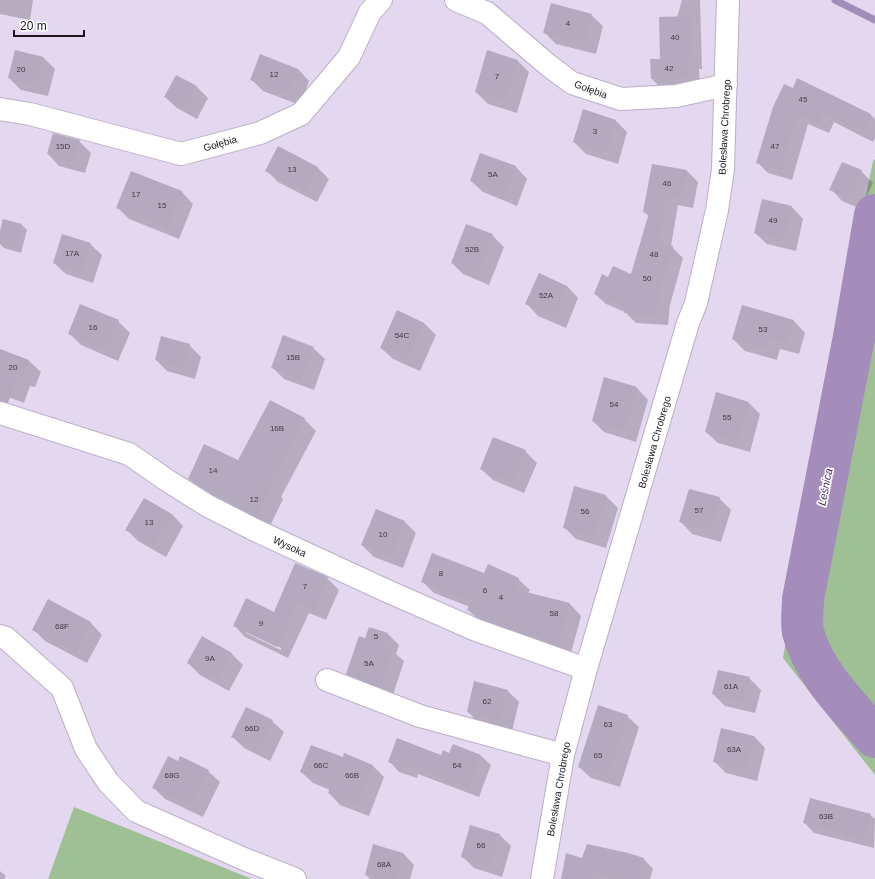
<svg xmlns="http://www.w3.org/2000/svg" width="875" height="879" viewBox="0 0 875 879" font-family="Arial,sans-serif">
<rect width="100%" height="100%" fill="#e4d8f0"/>
<path fill="#9fbf95" d="M875,159v141l-5,30 5,3v442l-92,-117 46,-279 44,-218z
M74,807l178,72h-204z"/>
<path fill="#0003" fill-rule="evenodd" d="M0,0h33l-3,20 -30,-6z
M682,0h18l2,69h-3l1,19 -37,2 -11,-11 10,-19 10,-25z
M591,15l12,11 -7,28 -40,-10 -11,-11z
M16,51l27,6 12,12 -7,27 -27,-6 -12,-12z
M518,61l11,11 -12,41 -29,-9 -12,-12z
M298,69l11,12 -9,24 -37,-14 -12,-12z
M176,76l21,11 11,11 -11,21 -20,-11 -12,-11z
M797,80l74,35 4,4v19l-2,4 -39,-20 -5,11 -21,-9 -16,56 -24,-7 -10,-10z
M584,110l32,11 11,11 -9,32 -32,-10 -12,-12z
M79,141l12,12 -6,20 -26,-7 -11,-12z
M516,167l11,12 -10,27 -34,-14 -12,-11z
M318,168l11,11 -12,23 -39,-20 -12,-12z
M687,171l11,11 -5,26 -15,-3 -7,41 12,12 -13,47 -2,20 -32,-2 -11,-11 -19,-8 -11,-10 14,-16 23,-3 17,-59 -5,-4z
M861,171l12,12 -12,26 -19,-8 -11,-12z
M132,172l50,20 11,12 -14,35 -50,-20 -12,-12z
M792,207l11,12 -7,32 -29,-7 -12,-11z
M21,224l6,6 -6,23 -17,-5 -4,-4v-9z
M492,235l12,12 -15,38 -26,-11 -11,-11z
M90,244l12,11 -9,28 -27,-9 -12,-11z
M539,275l28,11 11,12 -12,30 -28,-12 -11,-12z
M397,311l27,12 12,12 -16,36 -27,-12 -12,-11z
M118,321l12,12 -12,28 -37,-16 -12,-12z
M794,321l11,12 -6,21 -19,-5 -3,11 -32,-9 -12,-12z
M189,345l12,12 -6,22 -28,-8 -11,-11z
M313,348l12,11 -11,31 -30,-11 -12,-12z
M0,350l29,11 12,11 -6,15 -5,-1 -6,17 -24,-9z
M637,388l11,12 -12,42 -32,-10 -11,-11z
M749,403l11,11 -10,38 -32,-9 -12,-11z
M304,419l12,12 -35,66 2,2 -14,29 -17,-9 -9,-8 -43,-21 -11,-12 49,-17z
M525,451l12,12 -13,30 -31,-13 -12,-11z
M575,488l31,8 12,12 -12,40 -30,-9 -12,-12z
M719,498l12,12 -10,32 -29,-8 -11,-12z
M376,510l29,12 11,11 -13,35 -29,-11 -12,-12z
M172,514l11,12 -17,31 -28,-16 -11,-11z
M485,574l33,5 12,11 -2,3 42,11 11,12 -11,41 -90,-36 -12,-11 2,-3 -36,-14 -12,-12z
M327,578l12,12 -13,30 -17,-7 -21,45 -43,-21 -11,-12 41,-11zM246,631l35,17v2l-35,-17z
M48,601l43,22 11,12 -15,28 -42,-22 -12,-12z
M388,634l11,11 -3,9 8,7 -12,37 -33,-13 -12,-11 19,-34z
M232,654l11,11 -14,26 -29,-16 -12,-12z
M749,678l12,12 -6,23 -30,-7 -12,-12z
M507,690l12,12 -7,29 -33,-8 -11,-11z
M627,716l12,11 -19,60 -29,-9 -12,-11z
M272,721l12,11 -14,29 -26,-13 -12,-12z
M754,736l11,12 -8,33 -31,-8 -12,-12z
M453,745l28,11 10,9 -12,32 -61,-23 -1,4 -18,-6 -9,-10 60,-8z
M343,759l30,7 11,11 -15,39 -29,-11 -11,-12 1,-3 -17,-7 -12,-11z
M178,762l30,9 12,11 -17,35 -38,-18 -12,-12z
M870,815l5,4 -1,29 -60,-15 -9,-10z
M500,835l11,11 -9,31 -28,-9 -12,-12z
M403,853l11,12 -4,14h-40l-4,-4z
M627,854l17,5 9,10 -3,10h-86l19,-20z
M0,871l6,5 -2,3h-4z"/>
<g fill="none" stroke-linecap="round" stroke-linejoin="round">
<path stroke="#a48cbb" stroke-width="7" d="M835,0l40,20"/>
<path stroke="#a48cbb" stroke-width="42" d="M875,215l-21,122 -51,262c0,10 -2,23 0,33 10,40 46,75 72,105"/>
</g>
<path fill="#b4a9bf" d="M551,3l41,11 -8,29 -41,-10z
M690,16l1,41 -3,1 1,19 -38,2 -1,-20h10l-1,-42z
M15,50l28,7 -7,28 -28,-7z
M487,50l31,10 -13,42 -30,-10z
M260,54l38,15 -10,25 -38,-14z
M176,75l21,11 -11,22 -22,-11z
M797,78l74,36 -8,18 -40,-20 -5,11 -21,-9 -16,56 -25,-7 17,-56 11,-23 9,4z
M583,109l33,11 -10,33 -33,-11z
M53,133l27,7 -6,22 -27,-8z
M278,146l40,21 -12,25 -41,-21z
M480,153l36,13 -10,29 -36,-14z
M842,162l20,8 -13,28 -20,-8z
M652,164l35,6 -5,28 -15,-3 -8,47 14,4 -14,47 -2,22 -33,-2 1,-7 -31,-12 8,-20 6,3 5,-11 18,8 18,-61 -6,-1z
M131,171l51,20 -15,37 -51,-20z
M762,199l30,7 -8,34 -30,-7z
M3,219l19,5 -6,24 -16,-4v-13z
M466,224l27,10 -16,40 -26,-11z
M62,234l29,9 -10,29 -28,-9z
M539,273l28,13 -13,31 -29,-13z
M80,304l39,16 -13,30 -38,-16z
M742,305l52,15 -6,23 -19,-5 -4,11 -33,-10z
M397,310l27,13 -16,37 -28,-12z
M283,335l31,12 -12,32 -31,-11z
M161,336l29,8 -7,24 -28,-8z
M0,349l29,11 -5,16 -6,-1 -10,28 -8,-2z
M604,377l33,10 -12,44 -33,-10z
M716,392l33,10 -11,39 -33,-9z
M270,400l35,18 -36,67 3,1 -15,31 -18,-9 1,-4 -52,-25 16,-35 34,16z
M493,437l33,13 -14,32 -32,-13z
M574,486l32,9 -12,42 -31,-9z
M689,489l31,8 -10,34 -31,-9z
M144,498l28,16 -18,32 -29,-16z
M376,509l29,12 -14,36 -30,-12z
M432,553l52,20 4,-9 31,14 -5,11 56,14 -11,43 -54,-19 -38,-17 4,-9 -50,-19z
M295,563l33,14 -13,33 -17,-8 -21,45 -44,-21 13,-28 28,14z
M48,599l43,23 -16,30 -43,-22z
M369,627l19,6 -4,13 9,3 -13,38 -34,-13 13,-38 6,2z
M202,636l30,17 -15,27 -30,-17z
M718,670l32,7 -7,25 -31,-8z
M474,681l34,9 -8,30 -33,-8z
M598,705l30,10 -20,61 -30,-9z
M246,707l27,13 -15,30 -27,-13z
M721,728l33,8 -8,34 -33,-8z
M397,738l44,17 2,-5 6,3 4,-9 28,11 -12,33 -61,-23 -1,4 -19,-7z
M311,745l32,12 1,-4 29,12 -16,40 -29,-12 3,-8 -31,-13z
M168,756l10,5 2,-5 29,14 -18,36 -39,-18z
M810,798l61,16 -6,25 -62,-16z
M470,825l30,9 -10,32 -29,-9z
M373,844l30,9 -7,26h-16l-15,-4z
M587,844l41,9 16,5 -6,21h-21l-23,-7 -2,7h-31l5,-26 16,5z"/>
<g fill="none" stroke-linecap="round" stroke-linejoin="round">
<g stroke="#bbafc6" stroke-width="24">
<path id="minor" d="M456,0l31,13 61,52 24,18 49,16 55,-3 50,-11
M0,109l30,5 151,40 79,-21 41,-19 48,-57 21,-45 11,-12
M0,413l129,41 39,27 40,25 47,24 132,61 89,39 110,39
M0,636l6,2 56,50 24,61 22,33 28,29 108,48 51,20
M327,680l93,36 143,39
M542,879l21,-124 23,-86 102,-346 8,-20 21,-93 6,-41 5,-169"/>
</g>
<use href="#minor" stroke="#fff" stroke-width="22"/>
</g>
<g text-anchor="middle" stroke-width="3.5" stroke-linejoin="round" paint-order="stroke">
<g font-size="8" fill="#403b46">
<text x="568" y="26">4</text>
<text x="675" y="40">40</text>
<text x="669" y="71">42</text>
<text x="21" y="72">20</text>
<text x="274" y="77">12</text>
<text x="497" y="79">7</text>
<text x="803" y="102">45</text>
<text x="595" y="134">3</text>
<text x="63" y="149">15D</text>
<text x="775" y="149">47</text>
<text x="292" y="172">13</text>
<text x="493" y="177">5A</text>
<text x="667" y="186">46</text>
<text x="136" y="197">17</text>
<text x="162" y="208">15</text>
<text x="773" y="223">49</text>
<text x="472" y="252">52B</text>
<text x="72" y="256">17A</text>
<text x="654" y="257">48</text>
<text x="647" y="281">50</text>
<text x="546" y="298">52A</text>
<text x="93" y="330">16</text>
<text x="763" y="332">53</text>
<text x="402" y="338">54C</text>
<text x="293" y="360">15B</text>
<text x="13" y="370">20</text>
<text x="614" y="407">54</text>
<text x="727" y="420">55</text>
<text x="277" y="431">16B</text>
<text x="213" y="473">14</text>
<text x="254" y="502">12</text>
<text x="699" y="513">57</text>
<text x="585" y="514">56</text>
<text x="149" y="525">13</text>
<text x="383" y="537">10</text>
<text x="441" y="576">8</text>
<text x="305" y="589">7</text>
<text x="485" y="593">6</text>
<text x="501" y="600">4</text>
<text x="554" y="616">58</text>
<text x="261" y="626">9</text>
<text x="62" y="629">68F</text>
<text x="376" y="639">5</text>
<text x="210" y="661">9A</text>
<text x="369" y="666">5A</text>
<text x="731" y="689">61A</text>
<text x="487" y="704">62</text>
<text x="608" y="727">63</text>
<text x="252" y="731">66D</text>
<text x="734" y="752">63A</text>
<text x="598" y="758">65</text>
<text x="321" y="768">66C</text>
<text x="457" y="768">64</text>
<text x="172" y="778">68G</text>
<text x="352" y="778">66B</text>
<text x="826" y="819">63B</text>
<text x="481" y="848">66</text>
<text x="384" y="867">68A</text>
</g>
<g font-size="10" fill="#1a161e" stroke="#fff">
<text transform="translate(591 89) rotate(20)" y="4">Gołębia</text>
<text transform="translate(724 127) rotate(-87)" y="4">Bolesława Chrobrego</text>
<text transform="translate(220 143) rotate(-16)" y="4">Gołębia</text>
<text transform="translate(654 442) rotate(-74)" y="4">Bolesława Chrobrego</text>
<text transform="translate(290 546) rotate(25)" y="4">Wysoka</text>
<text transform="translate(558 789) rotate(-80)" y="4">Bolesława Chrobrego</text>
</g>
<g font-size="11" font-style="italic" fill="#472560" stroke="#fff">
<text transform="translate(825 487) rotate(-79)" y="4">Leśnica</text>
</g>
</g>
<path d="M14 30v6h70v-6" fill="none" stroke="#1a161e" stroke-width="2"/>
<text x="20" y="30" font-size="12" fill="#1a161e" stroke="#ffffff" stroke-width="3" paint-order="stroke">20 m</text>
</svg>
